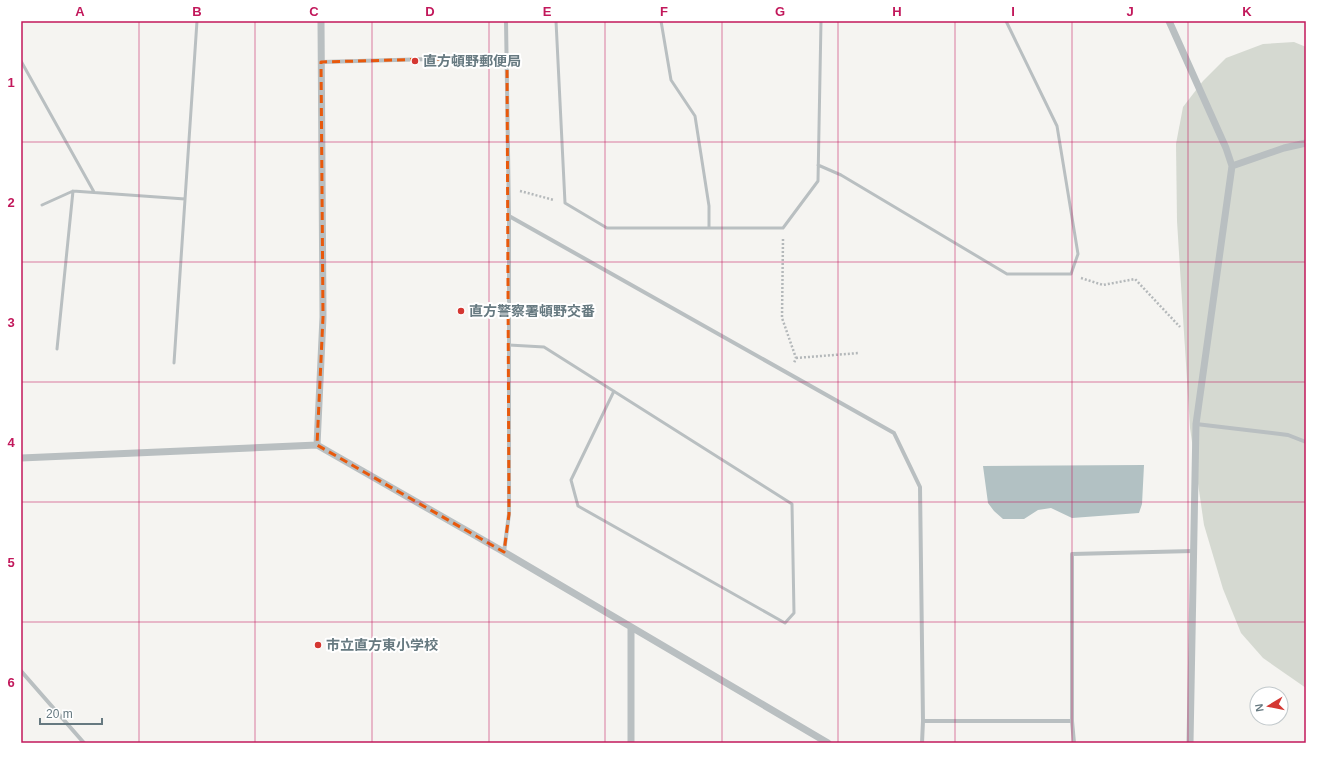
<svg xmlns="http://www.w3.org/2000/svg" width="1327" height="764" viewBox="0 0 1327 764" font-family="Arial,'Noto Sans JP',sans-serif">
<rect width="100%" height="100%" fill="#f5f4f1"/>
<path fill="#d5d9d1" d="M1294,42l12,5v641l-43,-30 -22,-25 -18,-44 -19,-64 -14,-97 -13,-207 -1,-77 7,-37 20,-26 23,-23 37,-14z"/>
<path fill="#b2c1c3" d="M1144,465l-2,39 -3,9 -67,5 -21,-10 -13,2 -14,9h-21l-9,-8 -6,-8 -5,-37z"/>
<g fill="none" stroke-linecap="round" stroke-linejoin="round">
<path stroke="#b4b8ba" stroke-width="2.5" stroke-dasharray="2 2" stroke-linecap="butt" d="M520,191l34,9
M783,239l-1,79 14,40 -2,5
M1081,278l22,7 32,-6 45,48
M796,358l63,-5"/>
<path stroke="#b9bfc1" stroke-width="3" d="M556,21l9,182 42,25h176l35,-47 3,-160
M661,21l10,59 24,36 14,90v22
M21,61l73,131
M818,165l23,10 166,99h64l7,-20 -21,-128 -51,-105
M42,205l31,-14 112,8
M509,345l35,2 248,157 2,109 -9,10 -207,-117 -7,-26 43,-89
M57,349l16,-158
M174,363l23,-342"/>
<path stroke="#b9bfc1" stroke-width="4" d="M321,62l186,-5
M509,216l385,217 26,54 3,234 -1,22
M1196,424l92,11 18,7
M504,552l5,-38v-298l-3,-195
M21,671l63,72
M923,721h149v-167l121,-3
M1072,721l2,22"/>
<path stroke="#b9bfc1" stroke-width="7" d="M1169,21l57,127 6,18 -36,258 -6,319
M1232,166l52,-18 22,-5
M317,445l6,-128 -2,-296
M21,458l296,-13 187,107 324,191
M631,628v115"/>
</g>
<path fill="none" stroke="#e8590c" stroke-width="3" stroke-dasharray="8 5" stroke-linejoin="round" d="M507,57l2,457 -5,38 -187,-107 6,-128 -2,-255z"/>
<path fill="none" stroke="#c2185b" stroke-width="1" stroke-opacity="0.55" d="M139,21v722M255,21v722M372,21v722M489,21v722M605,21v722M722,21v722M838,21v722M955,21v722M1072,21v722M1188,21v722M21,142h1285M21,262h1285M21,382h1285M21,502h1285M21,622h1285"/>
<g fill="#d43732" stroke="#fff" stroke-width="1.5">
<circle cx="415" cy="61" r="4"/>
<circle cx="461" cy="311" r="4"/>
<circle cx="318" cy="645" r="4"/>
</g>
<g text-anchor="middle" stroke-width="4" stroke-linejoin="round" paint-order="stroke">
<g font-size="14" font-weight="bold" fill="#667980" stroke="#fff" text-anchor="start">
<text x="423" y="66">直方頓野郵便局</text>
<text x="469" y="316">直方警察署頓野交番</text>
<text x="326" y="650">市立直方東小学校</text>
</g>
</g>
<rect width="1327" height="764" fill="none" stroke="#ffffff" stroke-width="44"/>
<g transform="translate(1269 706) rotate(260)"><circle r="19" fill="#ffffff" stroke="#c2c9cc"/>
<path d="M0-3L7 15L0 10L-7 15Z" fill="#d43732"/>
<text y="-6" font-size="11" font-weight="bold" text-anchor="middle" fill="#667980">N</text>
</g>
<path d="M40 718v6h62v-6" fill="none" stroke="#667980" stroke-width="2"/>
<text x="46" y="718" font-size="12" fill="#667980" stroke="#ffffff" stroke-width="3" paint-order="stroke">20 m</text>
<rect x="22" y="22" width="1283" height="720" fill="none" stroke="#c2185b" stroke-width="1.5"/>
<g font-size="13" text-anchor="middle" font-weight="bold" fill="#c2185b">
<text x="80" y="16">A</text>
<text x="197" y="16">B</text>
<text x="314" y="16">C</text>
<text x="430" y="16">D</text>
<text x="547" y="16">E</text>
<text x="664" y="16">F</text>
<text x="780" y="16">G</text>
<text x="897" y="16">H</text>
<text x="1013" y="16">I</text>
<text x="1130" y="16">J</text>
<text x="1247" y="16">K</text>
<text x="11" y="87">1</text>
<text x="11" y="207">2</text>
<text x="11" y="327">3</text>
<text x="11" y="447">4</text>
<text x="11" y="567">5</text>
<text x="11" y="687">6</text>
</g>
</svg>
